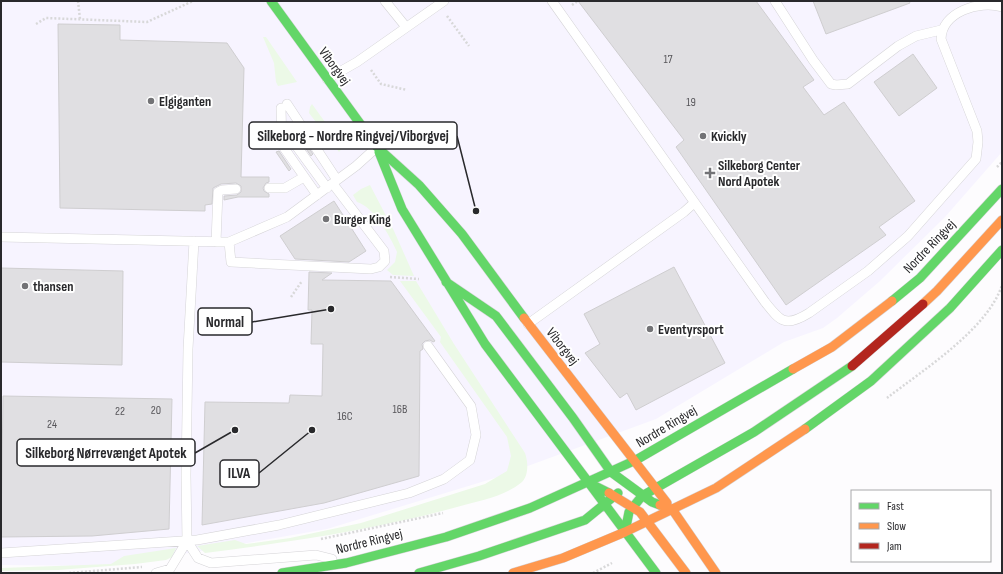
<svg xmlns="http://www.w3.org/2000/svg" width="1003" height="574" viewBox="0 0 1003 574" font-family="'Sofia Sans Condensed',sans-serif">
<rect width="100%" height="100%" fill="#fdfcfe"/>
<path fill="#f7f4ff" d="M1,1h1001v151l-57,65 -65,64 -43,37 -14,10 -39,14 -128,77 -158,58 -171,52 -125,22 -98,15 -103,-1z"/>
<path fill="#ecf9e7" d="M263,37h3l31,45 -19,4 -2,-4 -2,-19z
M312,104l31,43 -4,5 -30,-39 1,-6z
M370,185l24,46 20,45 -21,-1 -6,-5 8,-8 2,-10c-7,-16 -23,-45 -40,-50l-4,-7 8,-6z
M400,281h16l38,63 71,109c3,8 4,22 -3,29 -18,15 -44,19 -65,25 -83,23 -167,35 -252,46l-8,-7 38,-6 11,4 44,-6 71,-15 124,-39 22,-13 4,-15 -4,-19 -67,-95 1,-5z
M176,548l-4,9 -6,3 -31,4 -77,6 -57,1v-3l110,-4 13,-8z"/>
<path fill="#e0dfe2" stroke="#cfced0" d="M578,1h178l58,79 -11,7 21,28 20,-13 71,99 -36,26 7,8 -100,70 -110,-158 8,-7z
M813,1h96l1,2 -84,31z
M58,24l62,1v15l107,3 17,25 -3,109h28v5l-3,1 -3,5 1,3 5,3v3h-31l-14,3v-4l13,-1 4,-3v-6l-5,-3 -15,1 -8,4 -1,16 -7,1v6l-145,-3z
M913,54l24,34 -38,28 -25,-34z
M300,135l13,19 -2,2 -13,-19z
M279,151l12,18 -2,2 -13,-19z
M334,201l32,50 -17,11 -54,-3 -15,-23z
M674,267l51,96 -89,47 -9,-17 -7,5 -35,-45 15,-9 -16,-30z
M1,268l122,3 -1,94 -121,-3z
M309,272l23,1 -10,7 69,1 44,60 -2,1 -3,-2 -5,1 -3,3 1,5 -3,2 -1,125 -95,27 -122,22 3,-123 84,1 1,-8 32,1 1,-52h-12l1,-34h-4z
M3,396l169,3 -3,130 -77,7 -91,1z"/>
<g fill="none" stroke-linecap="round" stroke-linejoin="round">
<g stroke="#d5d4d7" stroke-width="10">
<path id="lane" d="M385,1l21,26
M552,1l213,301c15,19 20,26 44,11l59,-42 40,-35 68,-77 2,-17 -1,-11 -36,-92c1,-27 38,-39 61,-32
M775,1l38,59 18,24 5,1 12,-1 50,-38 18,-10 25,-6
M327,79l30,-17 87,-61
M287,104l50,76
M281,108l1,37 35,50
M281,125l46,63
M269,188h16l19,-11
M1,237l228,5 58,-25 69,-51 21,-19
M194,241l-6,108 -2,126 1,66 11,17 13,5 105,-8 16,4
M216,242l2,-50 4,-2 14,-1
M229,242l2,20 140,7 8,-2 6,-6 -1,-10 -51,-67
M528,324l156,-112 10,-9
M1,553l196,-13 82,-15 130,-32 35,-14 26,-19 6,-25 -5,-29 -43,-60
M156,573l14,-4 17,-28"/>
</g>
<g stroke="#d5d4d7" stroke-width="10">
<path id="fast" d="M271,1l106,146 42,38 43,49 62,84
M379,152l23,57 83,135 104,139 20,10
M446,282l50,34 77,102 38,54 41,30 8,3
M892,301l28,-23 82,-89
M805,429l66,-48 79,-73 52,-58
M589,483l67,90
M625,532l4,-20 13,-16 112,-64 98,-66
M282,573l64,-10 100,-26 84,-29 106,-48 157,-91
M419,573l60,-17 106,-36 33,-27"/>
</g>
<g stroke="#d5d4d7" stroke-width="10">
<path id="slow" d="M923,304l14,-13 65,-71
M524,318l143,185
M793,369l39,-22 60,-46
M609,493l31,19 46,61
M660,505l12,4 44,64
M625,532l91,-44 89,-59
M513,573l50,-15 62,-26"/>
</g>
<g stroke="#d5d4d7" stroke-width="10">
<path id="jam" d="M852,366l71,-62"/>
</g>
<path stroke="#d8d8d9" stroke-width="2.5" stroke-dasharray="2 2" stroke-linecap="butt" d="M78,1l2,18
M572,5l6,-4
M447,16l22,30
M36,24l10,-6 101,4 46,-21
M371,70l10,14 26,6
M997,167l5,-5
M390,277l29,2
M291,297l11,-16
M887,398c36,-28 101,-69 115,-113
M321,539l122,-26
M69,573l73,-6
M593,573l19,-10"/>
<use href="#lane" stroke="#fff" stroke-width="9"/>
<use href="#fast" stroke="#63d668" stroke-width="9"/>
<use href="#slow" stroke="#ff974d" stroke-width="9"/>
<use href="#jam" stroke="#b3261e" stroke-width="9"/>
</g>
<g fill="#737376" stroke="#fff" stroke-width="1.5">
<circle cx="151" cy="101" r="4"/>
<circle cx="703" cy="136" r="4"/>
<path d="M708 167h4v4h4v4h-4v4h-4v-4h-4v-4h4z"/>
<circle cx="326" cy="219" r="4"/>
<circle cx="25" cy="286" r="4"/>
<circle cx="650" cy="329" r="4"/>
</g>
<g text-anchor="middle" stroke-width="4" stroke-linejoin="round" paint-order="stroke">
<g font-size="12" fill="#57565a">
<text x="668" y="63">17</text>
<text x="691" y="106">19</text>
<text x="400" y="413">16B</text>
<text x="156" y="414">20</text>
<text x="120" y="415">22</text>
<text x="345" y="420">16C</text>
<text x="52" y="428">24</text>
</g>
<g font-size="14" fill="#29292c" stroke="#fff">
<text transform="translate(335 66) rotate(54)" y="5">Viborgvej</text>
<text transform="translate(929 246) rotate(-46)" y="5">Nordre Ringvej</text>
<text transform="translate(563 346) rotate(52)" y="5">Viborgvej</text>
<text transform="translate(666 426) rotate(-31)" y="5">Nordre Ringvej</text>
<text transform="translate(369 541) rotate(-14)" y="5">Nordre Ringvej</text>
</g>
<g font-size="14" font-weight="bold" fill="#29292c" stroke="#fff" text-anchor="start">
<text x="159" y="106">Elgiganten</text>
<text x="711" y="141">Kvickly</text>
<text x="718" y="170">Silkeborg Center<tspan x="718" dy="16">Nord Apotek</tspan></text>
<text x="334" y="224">Burger King</text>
<text x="33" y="291">thansen</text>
<text x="658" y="334">Eventyrsport</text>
</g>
</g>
<path fill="none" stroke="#29292c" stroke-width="1.5" d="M476 211L457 136M331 309L252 322M235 430L195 453M312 430L259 473"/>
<g fill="#29292c" stroke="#fff" stroke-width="1.5">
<circle cx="476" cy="211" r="4"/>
<circle cx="331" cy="309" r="4"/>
<circle cx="235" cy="430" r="4"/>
<circle cx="312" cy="430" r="4"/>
</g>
<g fill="#fff" stroke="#29292c" stroke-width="1.5">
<rect x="249" y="122" width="208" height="27" rx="4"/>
<rect x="198" y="308" width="54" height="27" rx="4"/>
<rect x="17" y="439" width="178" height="27" rx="4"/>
<rect x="220" y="460" width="39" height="27" rx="4"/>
</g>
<g font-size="15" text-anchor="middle" font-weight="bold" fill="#29292c">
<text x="353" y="141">Silkeborg - Nordre Ringvej/Viborgvej</text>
<text x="225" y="327">Normal</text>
<text x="106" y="458">Silkeborg Nørrevænget Apotek</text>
<text x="239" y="478">ILVA</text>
</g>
<rect width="1003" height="574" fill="none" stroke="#29292c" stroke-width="4"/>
<rect x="851" y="490" width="140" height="72" fill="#ffffff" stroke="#a9a9ab"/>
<rect x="859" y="503" width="20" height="6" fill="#63d668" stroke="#a9a9ab"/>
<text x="887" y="510" font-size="12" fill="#29292c">Fast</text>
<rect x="859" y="523" width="20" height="6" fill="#ff974d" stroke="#a9a9ab"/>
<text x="887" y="530" font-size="12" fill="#29292c">Slow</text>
<rect x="859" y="543" width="20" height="6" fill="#b3261e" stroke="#a9a9ab"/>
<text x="887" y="550" font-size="12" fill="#29292c">Jam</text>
</svg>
